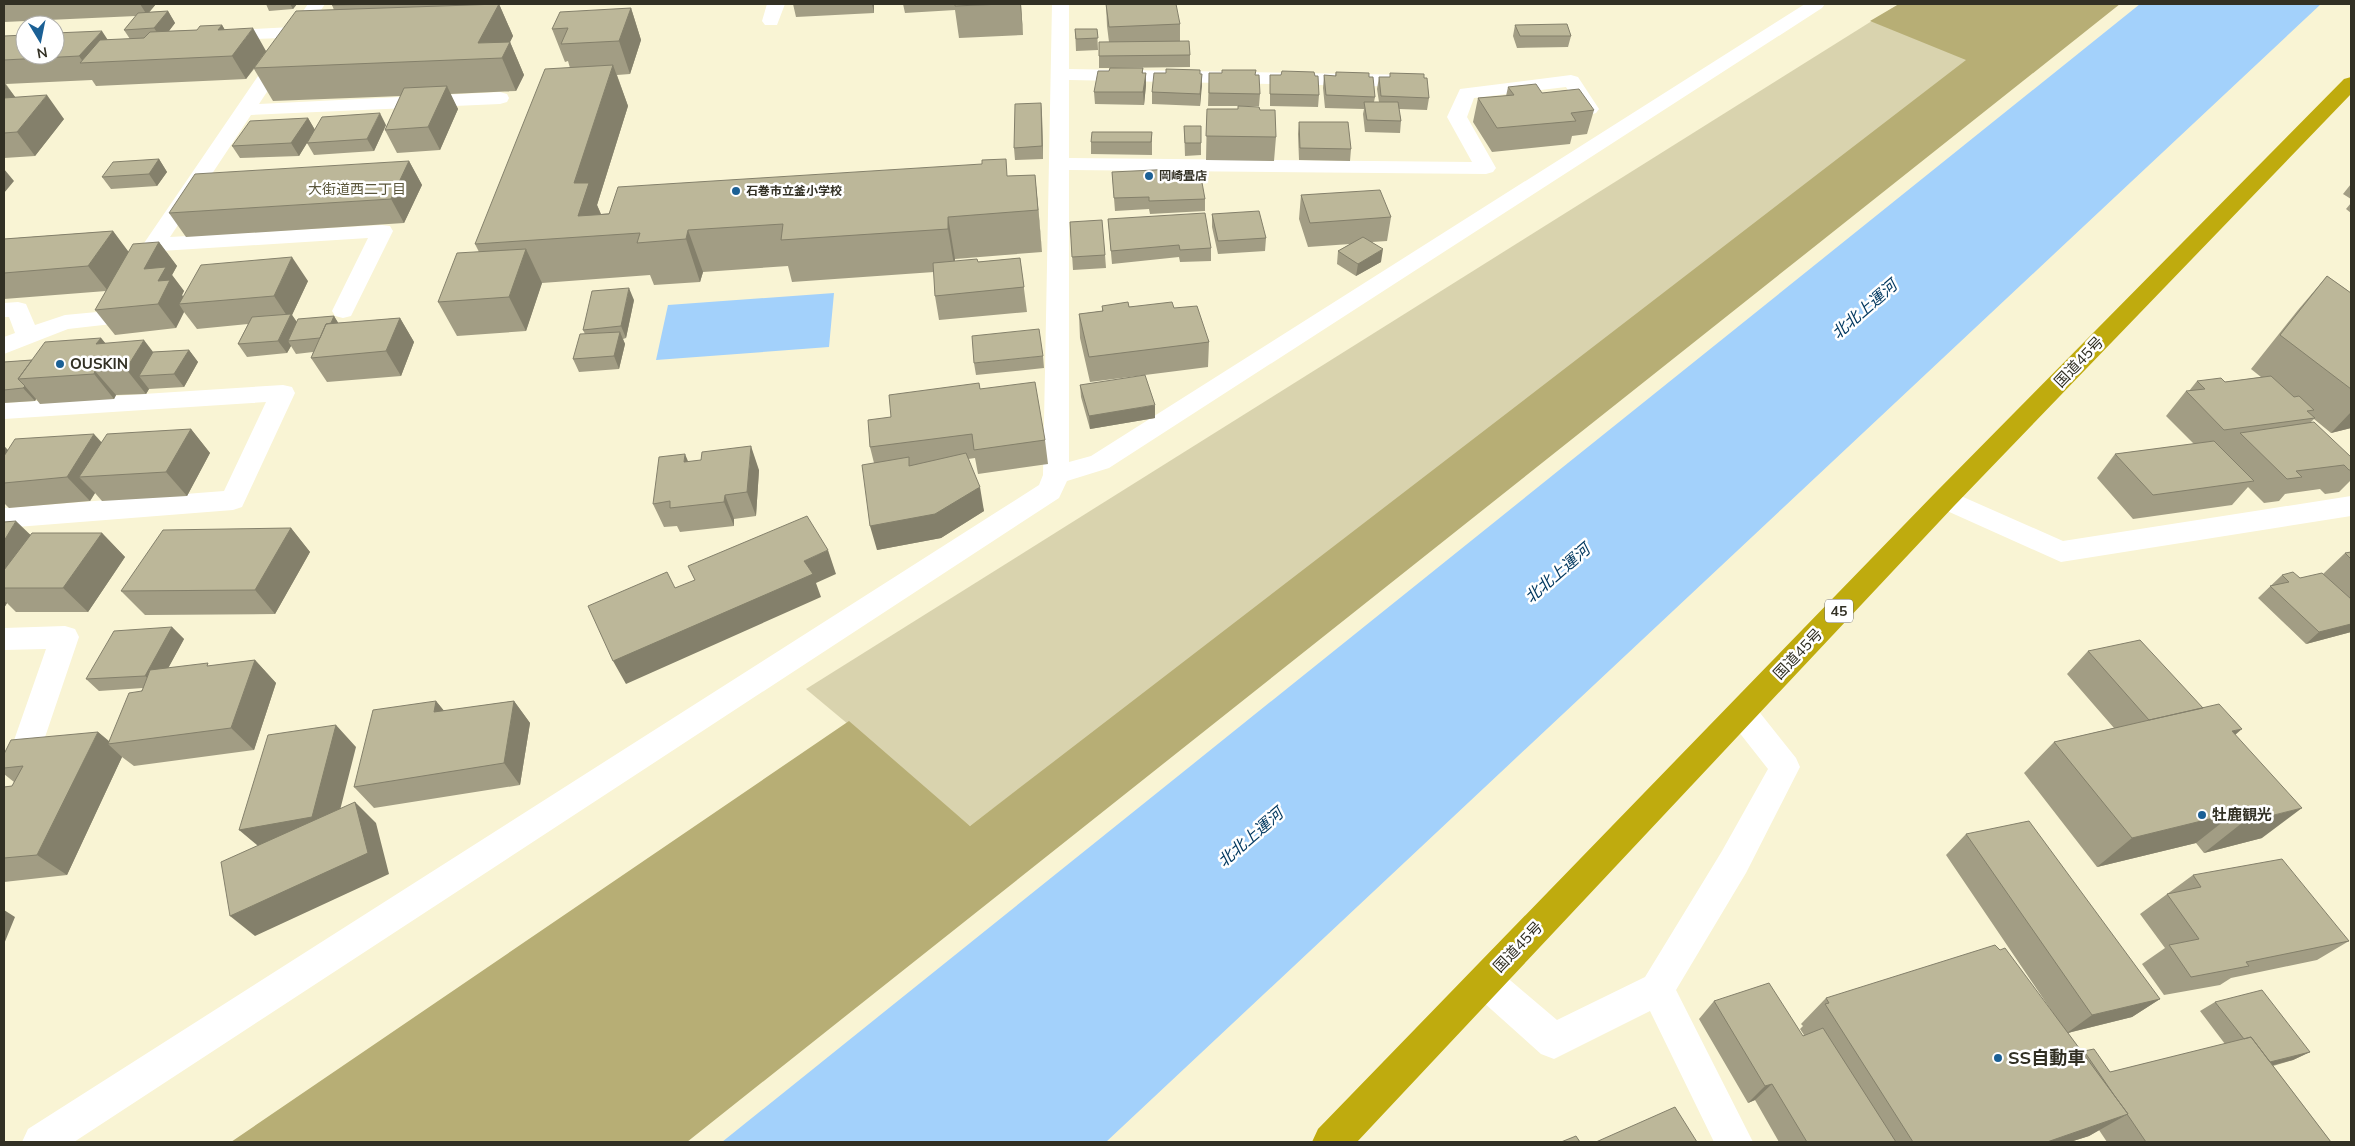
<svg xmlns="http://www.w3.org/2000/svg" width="2355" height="1146" viewBox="0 0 2355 1146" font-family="Mulish,'Noto Sans JP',sans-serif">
<rect width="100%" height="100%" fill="#f9f4d4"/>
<path fill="#d9d3ae" d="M1899,4h158l-1087,822 -164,-137z"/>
<path fill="#b7ae75" d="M1899,4h221l-1433,1138h-456l618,-421 121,105 996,-766 -96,-39z"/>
<path fill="#a3d1fb" d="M2140,4h181l-1215,1138h-384z
M834,293l-5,54 -173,13 12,-55z"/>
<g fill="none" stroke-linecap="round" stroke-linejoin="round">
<path fill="#fff" fill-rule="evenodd" d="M308,4h17l-66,100 241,-12 7,2 2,4 -2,4 -7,2 -249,11 -81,122 212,-12 8,1 3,5 -42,85 -8,2 -8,-2 -3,-5 36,-73 -207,13 -49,73 -44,5 -64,25v-17l11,-4 -6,-16h-5v-14l14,-1 8,2 9,21 30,-10 32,-3 187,-274 -64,2 -6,-1 -3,-4 3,-4 78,-4z
M767,4h18l-8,21h-12l-3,-4z
M1052,4h17v65l346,6 7,2 2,4 -2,4 -7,2 -346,-7v78l403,4 -25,-45 13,-28 111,-14 7,2 21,32 -3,4 -7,2 -7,-2 -16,-26 -92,11 -7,19 29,51 -3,4 -7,2 -417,-4v292l22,-6 714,-452h20l-3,4 -713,460 -42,13 -8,17 -985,644h-52l6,-13 1011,-644 4,-10z
M283,385l9,2 3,6 -53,114 -9,3 -229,18v-20l220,-17 42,-89 -262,17v-16z
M1945,489l118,52 288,-45v20l-290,46 -125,-56 -4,-7 4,-7z
M65,626l10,3 4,8 -37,109 -4,9 -11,4 -11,-4 -4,-9 34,-97 -42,1v-22z
M1742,700l11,4 43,54 4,9 -54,106 -70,117 77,152h-39l-64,-131 -96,48 -13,-5 -68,-61 -5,-12 5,-12 12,-5 12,5 60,51 88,-43 77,-126 46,-82 -37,-47 -4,-9 4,-9z"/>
<path fill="#bfab0e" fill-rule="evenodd" d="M2351,77v17l-397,412 -597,636h-45l6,-13 618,-637 408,-413z"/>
</g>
<path fill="#a29d84" d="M4,4h152l-7,8 19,-1 7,12 -6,8 28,-1 25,-5 3,5 41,21 68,-41 -2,-5 1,-1h166l14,32 -3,6 14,33 -8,16 -66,3 8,15 -18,41 -43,3 -12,-23 16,-34 -128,5 -19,-32 -8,10 -150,7 -4,-6 -86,4 9,13 49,22 -29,37 -31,2v-122l104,4 22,-1 -6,-9 12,-14 -132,6z
M266,4h31l-4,5 -24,2z
M793,4h81v9l-78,4z
M903,4h118l2,31 -64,3 -4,-28 -50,3z
M1106,4l74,20v17l10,14v12l-77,1h30v5h3v12l-2,20 -49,-1 -1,-12 15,-21 1,-3h-11v-12l10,-14 -2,-16z
M631,8l10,32 -11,34 -13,1 11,31 -31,99 4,9 407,-38 27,-1 7,77 -87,7v2l23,1 42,-4 7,54 -88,8 -4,-24 -1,-24 -142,10 -4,-16 -85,6 -3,10 -46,3 -4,-10 -108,8 -16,48 -69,5 -19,-34 41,-50 -4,-8 95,-176 -2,-7 -3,1 -13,-33z
M1515,25l56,11 -3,11 -51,1 -4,-12z
M1075,29h22l1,21 -22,1z
M1222,70l33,5 5,19 -1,12h-51l1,-33h13z
M1336,72l33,5 6,20 -1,5h5l-2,-13 2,-12h11v-4l34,5 5,20 -2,12 -28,-1 2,12 -1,12 -35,-1 -2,-18 1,-5 -39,-1 -2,-20 1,-13 11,1z
M1166,73l36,1 -2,32 -48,-2v-12z
M1270,75l49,20 -1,12 -48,-1z
M1508,87l34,6 52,17 -7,24 -15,2 -2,8 -78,8 -19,-30 5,-24 28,-2z
M1041,103l1,12 1,44 -28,1 -1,-12z
M1207,109l53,1 16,27 -2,24 -68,-1z
M308,118l7,12 71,-5 -12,26 -60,4 -7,-12 7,-12 -15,25 -59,2 -8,-12z
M1299,122l52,27 -1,12 -51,-1 -1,-26z
M1184,126l17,17v12l-16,1z
M1152,132v23l-61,-1v-12z
M159,159l8,13 -10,14 -46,3 -9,-12z
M409,161l13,24 -18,38 -218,14 -17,-24z
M1112,172l64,6 29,21v12l-55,3 -1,-5 -34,2z
M2351,184v15l-8,-5z
M1301,195l90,22 -4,24 -15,1 9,20 -25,14 -19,-12 1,-13 12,-7 -42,3 -9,-28z
M2351,203v10l-5,-4z
M1212,214l54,24 -1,13 -47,3 -6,-27z
M1108,219l103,29v13l-31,1 -1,-5 -67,7z
M1070,222l35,33 1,13 -33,2z
M113,231l15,21 31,-10 18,24 -5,9 12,16 -2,4 1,2 125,-16 -16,34 5,7 37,-6 4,7 62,-5 14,24 -13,34 -74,6 -16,-24 2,-6 -17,2 -5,-8 -4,7 -40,4 -9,-13 10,-20 -51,5 -13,-17 -8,16 -61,7 -20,-25 11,-19 -102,8v-60z
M2327,276l24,17v135l-20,5 -17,-14 -4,4 41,34v23l-12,12 -14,2 -5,-5 -35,5 -6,7 -15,2 -16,-16 -16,18 -99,14 -36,-41 18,-24 79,-10 -28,-28 20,-25h3l8,-10 28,1 36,-5 -10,-8 47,-59z
M634,300l-8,38 -3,1 2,5 -6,25 -40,3 -6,-13 12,-25 -2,-4z
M1102,306l72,2 35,34 -1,25 -118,15 -10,-44 -1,-24 23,-3z
M101,338l4,5 48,9 36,-2 9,12 -14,25 -35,2 -3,5 -30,1 -2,4 -74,5 -4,-5 -1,2 -31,2v-41l28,-2z
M1043,356l1,12 -68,7 -2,-12z
M1080,385l75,33 -65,11 -9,-32z
M980,389l65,51 3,24 -70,10 -3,-16 -7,1 16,52 -43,27 -64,12 -3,-87 -4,-16 21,-30z
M191,429l19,24 -23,43 -85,5 -7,-8 -5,8 -81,7 -5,-5v-57l4,4 94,-8z
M688,461l71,9 -3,46 -22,3v7l-54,6 -3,-6 -13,1 -11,-23z
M4,522l27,13 71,-2 23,24 -37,55h-72l-9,-9 -3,5z
M291,528l19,24 -35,62 -130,1 -24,-24z
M2351,552v80l-45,12 -48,-46 24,-23 18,3 23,-4 22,-21z
M172,627l12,12 -16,29 43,-2 44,-6 21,23 -22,67 -120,16 -12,-9 -55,118 -63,7v-95l8,-1 2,-4 -10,-8v-20l94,-22 11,9 34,-53 -44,3 -13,-12z
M2088,651l115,57 32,27 27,103 -58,15 -8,-10 -99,24 -73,-94 30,-31 60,-14 -47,-54z
M436,701l8,10 70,-10 16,22 -10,62 -146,23 -20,-21z
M1966,834l194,165 -28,18 -64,16 14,20 2,-2 26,21 115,-28 -25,-33 15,-9 95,50 -17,8 -20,6 58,76h-224l-8,-12 -10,6 -19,6h-291l-24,-42 -7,3 -49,-84 15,-18 89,35 1,-1 -4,-6 3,-3 -2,-2 25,-26 227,15 -107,-158z
M2193,875l156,66 -32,19 -86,18 -11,7 -56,10 -22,-31 23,-16 -25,-34z"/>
<path fill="#84806b" d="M140,4h16l-9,11z
M290,4h7l-4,5z
M499,4l14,32 -11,22 -24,-15z
M872,4h2v9z
M1020,4h1l2,31z
M631,8l10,32 -11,34 -11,-33z
M168,11l7,12 -13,17 -8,-12z
M222,25l13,23 -17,-18z
M253,28l13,23 -20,28 -14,-23z
M102,31l15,23 -33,9 -5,-7z
M510,42l14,33 -8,16 -14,-33z
M613,65l15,41 -31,99 8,19 -27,-8 -4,-33z
M1146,73v12l-2,20 -1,-13z
M1202,74v12l-2,20v-12z
M5,84l18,23 -19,7v-28z
M447,86l11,23 -18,41 -12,-23z
M47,95l17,24 -29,37 -18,-24z
M1041,103l1,12 1,44 -1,-13z
M380,113l6,12 -12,26 -7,-12z
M308,118l7,12 -16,26 -8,-13z
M159,159l8,13 -10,14 -8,-12z
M409,161l13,24 -18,38 -13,-24z
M4,169l10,12 -10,12z
M1035,175l4,41 3,36 -4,-42z
M948,217l7,42v12l-7,-42z
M688,230l15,42 -3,10 -14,-43z
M113,231l18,24 -23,36 -20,-25z
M159,242l18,24 -5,9 12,16 -2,4 6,9h-9l5,8 -8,16 -18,-24 -14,-35z
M526,249l16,34 -16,48 -17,-34z
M1383,249l-2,13 -25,14 2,-12z
M292,257l16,24 -16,34 8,12 -12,14 3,5 -4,7 -9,-12 11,-22 -15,-23z
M629,288l5,12 -8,38 -5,-12z
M334,316l8,13 -18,9z
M400,318l14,24 -13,34 -15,-25z
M620,332l5,12 -6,25 -5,-13z
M101,338l20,24 -25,-18z
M144,340l19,25 -24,11 10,13 -3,5 -20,-25z
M189,350l9,12 -14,25 -10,-13z
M95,371l21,24 -2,4 -20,-25z
M25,386l11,13 -1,2 -12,-13z
M1155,405v13l-65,11 -1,-13z
M2351,412v16l-20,5z
M191,429l19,24 -23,43 -21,-24z
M94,434l22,24 -37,19 16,16 -5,8 -23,-24z
M4,446l10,11 -10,16z
M751,446l8,24 -3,46 -9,-24z
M685,454l10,24 -11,-16z
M980,487l4,24 -43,27 -64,12 -7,-24z
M725,495l9,24v7l-10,-24z
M16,521l25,24 -37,43v-47z
M291,528l19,24 -35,62 -20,-24z
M102,533l23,24 -37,55 -25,-24z
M828,550l8,24 -20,9 5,14 -195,87 -13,-23 191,-100z
M4,601l3,2 -3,5z
M2351,624v8l-45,12 13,-12z
M172,627l12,12 -26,48 -13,-11z
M255,660l21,23 -22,67 -23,-22z
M436,701l18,22 -20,-11z
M514,701l16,22 -10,62 -16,-22z
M336,725l20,22 -23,91 -70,12 -24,-20z
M2242,729l-36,31 26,-29z
M98,732l14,12h-4l14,13 -55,118 -30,-20z
M355,802l21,21 13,51 -134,62 -25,-20z
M2302,808l-40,30 -58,15 38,-30z
M2234,813l-38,30 -99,24 35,-29z
M4,910l11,7 -11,27z
M2160,999l-28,18 -65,16 25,-18z
M2310,1052l-17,8 -46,12 16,-8z
M1772,1084l-17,16 -7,3 17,-17z
M2128,1114l-39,22 -19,6h-23z"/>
<path fill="#bcb799" stroke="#84806b" d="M333,4h57l-58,1z
M499,4l-21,39 32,-1 -8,16 -248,10 42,-57z
M955,4h48l-48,2z
M1106,4h70l4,20 -71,3z
M631,8l-12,33 -58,3 7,-16 -16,1 8,-17z
M168,11l-14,17 -30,2 14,-17z
M1567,24l4,12h-51l-5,-11z
M222,25l-4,5 35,-2 -21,28 -152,7 20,-23 44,-2 6,-6 47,-2 3,-4z
M1075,29h22l1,9 -22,1z
M102,31l-23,25 -75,4v-24l21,-1v20h30v-22z
M1189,41l1,14 -91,1v-14z
M613,65l-39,118h15l-11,33 31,-2 9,-27 364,-23v-4l24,-1 1,17 28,-1 3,35 -90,7v12l-167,11 2,-16 -95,6 -2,9 -49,4 3,-10 -165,11 70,-175z
M1110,68h33l-1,5h4l-3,19h-49l4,-21h11z
M1166,69l34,1v4h2l-2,20 -48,-2 2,-19h12z
M1222,70h34l-1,5h4l1,19 -51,-1v-20h13z
M1282,71l32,1 1,4h3l1,19 -49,-1v-19h11z
M1336,72l33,1v4h4l2,20 -49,-2 -2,-20 12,1z
M1390,73l34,1v4h3l2,20 -48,-2 -2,-19h11z
M1536,84l6,9 37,-4 15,21 -23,3 5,8 -79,7 -19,-30 36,-3 -6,-8z
M447,86l-19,41 -43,3 19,-42z
M47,95l-30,37 -13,1v-35z
M1364,102h34l3,19 -34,-1z
M1041,103l1,43 -28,2 1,-44z
M1238,106l21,1 1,3h15l1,27 -70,-1 1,-27h31z
M380,113l-13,26 -60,4 15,-26z
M308,118l-17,25 -59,3 18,-25z
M1299,122h49l3,27 -51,-1z
M1184,126h17v17h-16z
M1092,132h60l-1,10h-60z
M159,159l-10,15 -47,3 11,-15z
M409,161l-18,38 -222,14 26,-39z
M1175,169l1,9 25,-1 4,22 -56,2v-4l-35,1 -2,-26z
M1380,190l11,27 -81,6 -9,-28z
M1259,211l7,27 -48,3 -6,-27z
M1205,213l6,35 -31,2 -1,-5 -68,6 -3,-32z
M1102,220l3,35 -33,2 -2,-35z
M113,231l-25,35 -84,7v-34z
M1363,237l20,12 -25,15 -20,-13z
M159,242l-15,27 22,-2 -8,14 12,-1 -12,24 -63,6 38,-66z
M526,249l-17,48 -71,5 19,-49z
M292,257l-18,39 -95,8 22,-39z
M1020,258l4,29 -89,9 -2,-33 44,-4 1,3z
M2327,276l24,17v96l-71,-54z
M629,288l-8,38 -38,4 9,-39z
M1128,302l1,5 43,-5 2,6 23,-2 12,36 -120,15 -10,-43 24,-3 -1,-5z
M291,314l-13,27 -40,3 14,-27z
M334,316l-3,7 -5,1 -6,14 -32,3 10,-22z
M400,318l-14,33 -75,7 15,-34z
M1039,329l4,27 -69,7 -2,-27z
M620,332l-6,24 -41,3 7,-25z
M101,338l-5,6 48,-4 -18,29 -31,2 -1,3 -76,5 27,-37z
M189,350l-15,24 -35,2 14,-24z
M32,360l-14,19 7,7 -2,2 -19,2v-28z
M1145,375l10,30 -66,11 -9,-31z
M2271,376l23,21 5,-1 15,14 -7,1 8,7 -91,12 -38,-39 19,-2 -8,-8 24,-3 4,4z
M1035,382l10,58 -71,10 -2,-16 -102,13 -2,-27 23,-3 -2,-22 90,-12 1,6z
M2314,422l37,35v13h-2l-5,-5 -48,6 6,6 -15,2 -47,-46z
M191,429l-25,43 -87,5 28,-43z
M94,434l-27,43 -63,6v-27l11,-17z
M2214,441l40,40 -101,14 -38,-41z
M751,446l-4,46 -22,3 -1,7 -54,6v-7l-17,3 6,-47 26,-3 -1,8 17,-2 1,-8z
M966,453l14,34 -45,27 -65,12 -8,-61 47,-8v9z
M807,516l21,34 -24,11 9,13 -200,87 -25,-55 79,-34 8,16 20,-8 -7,-14z
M16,521l-12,20v-19z
M291,528l-36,62 -134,1 42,-61z
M32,533h70l-39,55h-59v-18z
M2351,552v7l-6,-6z
M2293,572l7,6 22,-5 29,26v25l-32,8 -49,-46 19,-4 -7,-7z
M172,627l-27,49 -59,3 28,-48z
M2140,640l63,68 -54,12 -61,-69z
M255,660l-24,68 -123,16 21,-51 13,-2 8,-21 58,-7 -1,3z
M436,701l-2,11 80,-11 -10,62 -150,24 19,-77z
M2219,704l23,25 -10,2 70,77 -60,15 -8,-10 -102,25 -78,-96z
M336,725l-24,92 -73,13 29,-95z
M98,732l-61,123 -33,3v-71l8,-1 11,-20 -19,2v-14l7,-14z
M355,802l13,51 -138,63 -9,-54z
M2029,821l131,178 -68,16 -126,-181z
M2282,859l67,82 -103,21 3,4 -58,11 -22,-32 30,-6 -32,-45 34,-7 -8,-12z
M1995,945l5,5 5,-2 123,166 -81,28h-134l-88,-138 4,-1 -3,-5z
M1769,983l34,53 20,-8 73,114h-89l-35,-58 -7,2 -51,-85z
M2262,990l48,62 -40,10 -19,-25 -7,2 -29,-37z
M2251,1037l80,105h-185l-19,-28h1l-14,-19 -30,-44 10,-2 16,23z
M1675,1107l22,35h-101z
M1576,1136l4,6h-19z"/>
<g fill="#1b6095" stroke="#fff" stroke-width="2">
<circle cx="1149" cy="176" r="5"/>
<circle cx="736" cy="191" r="5"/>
<circle cx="60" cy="364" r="5"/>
<circle cx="2202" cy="815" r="5"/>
<circle cx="1998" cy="1058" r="5"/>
</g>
<g text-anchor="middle" stroke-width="5" stroke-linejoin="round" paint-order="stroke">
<g font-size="12" font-weight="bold" fill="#323024" stroke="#fff" text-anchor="start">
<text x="1159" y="180">岡崎畳店</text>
<text x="746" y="195">石巻市立釜小学校</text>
</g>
<g font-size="14" fill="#5b573c" stroke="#fff">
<text x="357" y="194">大街道西二丁目</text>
</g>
<rect fill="#fff" stroke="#706e66" stroke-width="1" x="1825" y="599.5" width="28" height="23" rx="4"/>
<g font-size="14" font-weight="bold" fill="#323024">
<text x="1839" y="616">45</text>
</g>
<g font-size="15" fill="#323024" stroke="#fff">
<text transform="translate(2079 362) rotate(-46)" y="5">国道45号</text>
<text transform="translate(1798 654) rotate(-46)" y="5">国道45号</text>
<text transform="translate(1518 947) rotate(-46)" y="5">国道45号</text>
</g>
<g font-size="15" font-weight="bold" fill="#323024" stroke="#fff" text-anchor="start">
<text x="70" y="369">OUSKIN</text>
<text x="2212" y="820">牡鹿観光</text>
</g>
<g font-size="16" font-style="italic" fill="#043a61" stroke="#fff">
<text transform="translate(1864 309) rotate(-41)" y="6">北北上運河</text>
<text transform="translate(1557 573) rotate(-41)" y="6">北北上運河</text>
<text transform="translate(1250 837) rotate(-41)" y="6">北北上運河</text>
</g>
<g font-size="18" font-weight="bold" fill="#323024" stroke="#fff" text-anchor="start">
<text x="2008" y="1064">SS自動車</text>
</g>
</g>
<rect width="2355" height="1146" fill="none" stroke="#323024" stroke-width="10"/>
<g transform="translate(40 40) rotate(170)"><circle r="24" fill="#ffffff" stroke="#adaca7"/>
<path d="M0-4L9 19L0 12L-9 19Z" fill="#1b6095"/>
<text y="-8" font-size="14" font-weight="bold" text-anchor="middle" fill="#323024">N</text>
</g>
</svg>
